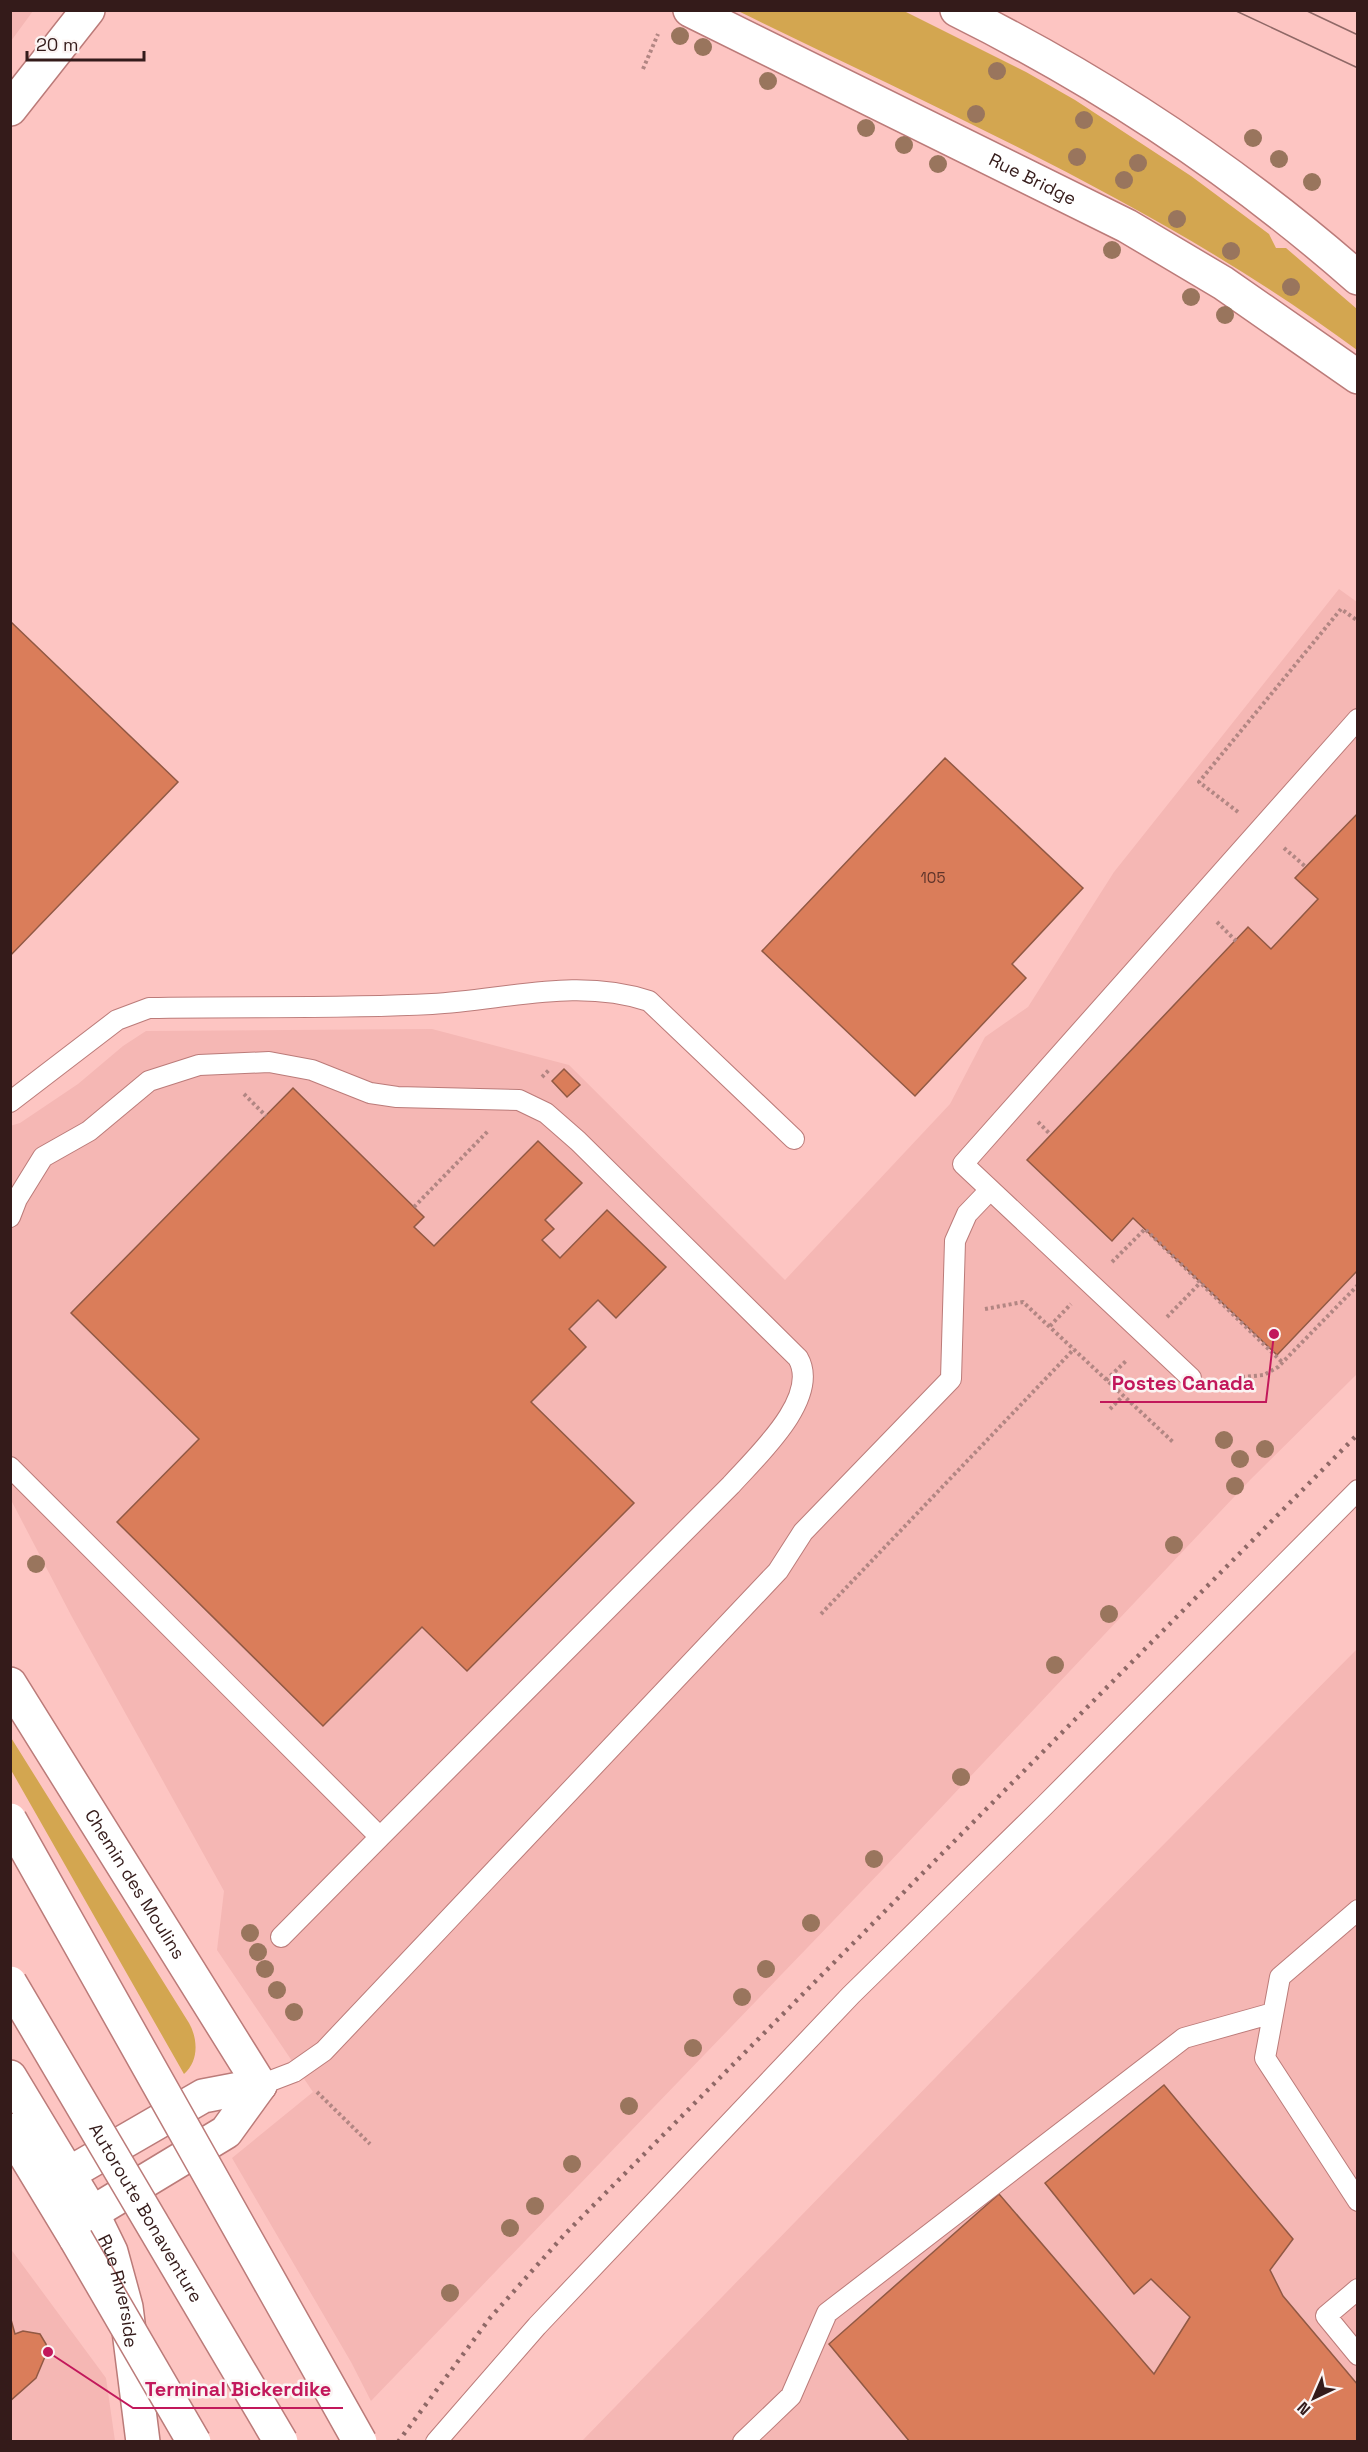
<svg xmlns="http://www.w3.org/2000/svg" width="1368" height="2452" viewBox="0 0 1368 2452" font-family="'Space Grotesk',sans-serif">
<rect width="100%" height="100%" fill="#fdc5c2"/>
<path fill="#f5b7b4" d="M11,10l22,1 -22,30 -1,-30z
M1339,589l18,13v772l-106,105 -366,388 -514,534 -20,-39 -119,-204 81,-66 -96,-142 7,-59 -152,-274 -61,-117 -1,-374 10,-3 58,-39 45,-38 23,-15 286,-2 137,36 216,215 165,-176 35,-67 43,-30 86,-135z
M1357,1649v792l-776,1 497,-511z
M10,2248l96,130 9,63h-104z"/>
<path fill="#d3a650" d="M738,11h166l122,61 49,28 116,76 78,58 7,14h10l71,61v41c-190,-141 -407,-235 -619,-339z
M10,1736l179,287c9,16 10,38 -5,51l-173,-304z"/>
<path fill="#da7d5a" stroke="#915944" stroke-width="1.5" d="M10,621l168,161 -168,174z
M945,758l138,130 -71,76 14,14 -111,118 -153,-145z
M1358,813v457l-81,85 -144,-137 -21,23 -85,-81 221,-233 23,22 47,-50 -23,-21z
M564,1069l16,16 -13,12 -15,-16z
M293,1088l131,129 -10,10 20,19 104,-105 44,42 -37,37 9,9 -12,11 18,18 47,-48 59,57 -50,51 -18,-18 -29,29 17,18 -55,55 103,101 -167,168 -45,-44 -99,99 -206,-204 82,-83 -128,-126z
M1164,2085l129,154 -23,31 13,26 75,89v57h-448l-81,-98 170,-150 155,180 36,-57 -39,-38 -17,15 -89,-111z
M10,2316l5,18 8,-3 17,3 6,10 1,8 -11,26 -26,23z"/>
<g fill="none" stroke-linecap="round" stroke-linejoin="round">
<g stroke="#bb7b79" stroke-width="22">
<path id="lane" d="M10,1102l107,-82 32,-12c94,-2 189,1 283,-4 73,-4 145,-27 217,-3l145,138
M10,1217l7,-18 26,-42 46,-26 60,-50 50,-16 70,-3 43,8 58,23 27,4 122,3 27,13 32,28 220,217c23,40 -42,99 -67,127l-351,352 -370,-370
M1191,1378l-228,-214 395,-445
M1358,1910l-78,67 -15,81 93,143
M281,1937l99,-100
M260,2085l34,-13 30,-21 454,-480 25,-39 148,-153 4,-138 12,-27 23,-24
M1358,2289l-32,27 32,39
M436,2442l101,-116 314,-331 193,-189 314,-316
M743,2442l48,-46 36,-83 357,-275 89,-25"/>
</g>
<g stroke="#bb7b79" stroke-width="36">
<g id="secondary">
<path d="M10,109l78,-99"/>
<path id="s1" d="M10,1684l250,401"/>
<path id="s2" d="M10,2077l82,136 19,39 15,55 17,135"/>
<path d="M68,2174l135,-78 57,-11"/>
<path d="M92,2213l134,-81 34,-47"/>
</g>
</g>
<g stroke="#bb7b79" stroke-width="36">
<g id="primary">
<path id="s3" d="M690,10l437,216 96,57 135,94"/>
<path d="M957,10c145,72 279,161 401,268"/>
</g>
</g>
<g stroke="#bb7b79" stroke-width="36">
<path id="highway" d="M10,2130l66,109"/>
</g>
<path stroke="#b28683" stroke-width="4" stroke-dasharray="3 3" stroke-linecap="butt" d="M643,69l15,-35
M1238,812l-39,-30 142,-173 17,12
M1284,848l22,19
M1217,922l19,19
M542,1077l8,-8
M244,1094l22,22
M1038,1122l12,12
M414,1207l74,-76
M1112,1262l33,-33 138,134
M985,1309l38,-7 150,140
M1167,1317l34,-35
M1050,1326l21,-22
M1242,1377l22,-2 14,-8 80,-82
M1106,1380l21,-20
M1110,1409l13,-13
M821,1614l253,-265
M317,2092l53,52"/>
<use href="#lane" stroke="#fff" stroke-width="20"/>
<use href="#secondary" stroke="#fff" stroke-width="33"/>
<use href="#primary" stroke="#fff" stroke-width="33"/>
<use href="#highway" stroke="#fff" stroke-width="33"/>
<path stroke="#8f6866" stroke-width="1.5" d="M1234,10l124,58
M1305,10l53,25"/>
<path stroke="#8f6866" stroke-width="4.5" stroke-dasharray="3 6" stroke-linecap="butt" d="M398,2442l92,-124 75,-84 793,-800"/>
<g stroke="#bb7b79" stroke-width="36" stroke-linecap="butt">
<g id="highway-bridge">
<path d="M10,1820l350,622"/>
<path id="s4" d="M10,1983l271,459"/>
<path d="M76,2239l118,203"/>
</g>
</g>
<use href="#highway-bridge" stroke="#fff" stroke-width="33"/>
</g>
<g fill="#99755d">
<circle cx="680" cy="36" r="9"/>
<circle cx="703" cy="47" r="9"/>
<circle cx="997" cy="71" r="9"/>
<circle cx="768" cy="81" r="9"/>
<circle cx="976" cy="114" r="9"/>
<circle cx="1084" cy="120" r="9"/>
<circle cx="866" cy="128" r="9"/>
<circle cx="1253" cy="138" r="9"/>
<circle cx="904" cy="145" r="9"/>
<circle cx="1077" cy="157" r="9"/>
<circle cx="1279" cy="159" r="9"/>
<circle cx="1138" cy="163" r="9"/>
<circle cx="938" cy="164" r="9"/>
<circle cx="1124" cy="180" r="9"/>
<circle cx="1312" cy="182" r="9"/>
<circle cx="1177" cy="219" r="9"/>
<circle cx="1112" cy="250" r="9"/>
<circle cx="1231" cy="251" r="9"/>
<circle cx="1291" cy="287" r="9"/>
<circle cx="1191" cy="297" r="9"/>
<circle cx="1225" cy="315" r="9"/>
<circle cx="1224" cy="1440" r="9"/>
<circle cx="1265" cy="1449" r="9"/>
<circle cx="1240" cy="1459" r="9"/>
<circle cx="1235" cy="1486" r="9"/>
<circle cx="1174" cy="1545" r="9"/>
<circle cx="36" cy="1564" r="9"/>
<circle cx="1109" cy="1614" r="9"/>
<circle cx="1055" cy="1665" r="9"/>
<circle cx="961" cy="1777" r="9"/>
<circle cx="874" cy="1859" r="9"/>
<circle cx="811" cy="1923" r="9"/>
<circle cx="250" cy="1933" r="9"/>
<circle cx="258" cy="1952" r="9"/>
<circle cx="265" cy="1969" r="9"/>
<circle cx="766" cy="1969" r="9"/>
<circle cx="277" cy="1990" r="9"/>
<circle cx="742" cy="1997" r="9"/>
<circle cx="294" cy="2012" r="9"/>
<circle cx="693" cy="2048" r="9"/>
<circle cx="629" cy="2106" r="9"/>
<circle cx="572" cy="2164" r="9"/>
<circle cx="535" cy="2206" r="9"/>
<circle cx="510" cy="2228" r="9"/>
<circle cx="450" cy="2293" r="9"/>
</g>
<g text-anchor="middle" stroke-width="5" stroke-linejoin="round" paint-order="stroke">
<g font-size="15" fill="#5e342a">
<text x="933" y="883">105</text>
</g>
<g font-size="18" fill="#341b1a" stroke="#fbf4f3">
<text dy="6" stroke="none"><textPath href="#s3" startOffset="382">Rue Bridge</textPath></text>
<text dy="6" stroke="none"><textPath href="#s1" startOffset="236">Chemin des Moulins</textPath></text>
<text dy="6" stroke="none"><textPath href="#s4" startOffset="267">Autoroute Bonaventure</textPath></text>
<text dy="6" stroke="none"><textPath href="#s2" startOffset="242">Rue Riverside</textPath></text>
</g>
</g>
<path fill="none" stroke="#c2185b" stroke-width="2" d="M1274 1334L1266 1402H1100M48 2352L133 2408H343"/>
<g fill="#c2185b" stroke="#fbf4f3" stroke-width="2">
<circle cx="1274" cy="1334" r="6"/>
<circle cx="48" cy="2352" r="6"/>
</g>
<g font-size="20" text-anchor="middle" font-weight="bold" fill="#c2185b" stroke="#fbf4f3" stroke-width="5" stroke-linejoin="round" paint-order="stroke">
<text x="1183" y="1390">Postes Canada</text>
<text x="238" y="2396">Terminal Bickerdike</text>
</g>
<rect width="1368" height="2452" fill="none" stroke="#341b1a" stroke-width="24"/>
<g transform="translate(1314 2398) rotate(224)" stroke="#fbf4f3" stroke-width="4.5" paint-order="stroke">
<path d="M0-4.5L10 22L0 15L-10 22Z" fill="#341b1a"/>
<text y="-9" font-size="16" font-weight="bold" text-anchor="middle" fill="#341b1a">N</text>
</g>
<path d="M27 51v9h117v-9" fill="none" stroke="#341b1a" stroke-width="3"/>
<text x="36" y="51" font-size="18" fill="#341b1a" stroke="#fbf4f3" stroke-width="4.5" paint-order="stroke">20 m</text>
</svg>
